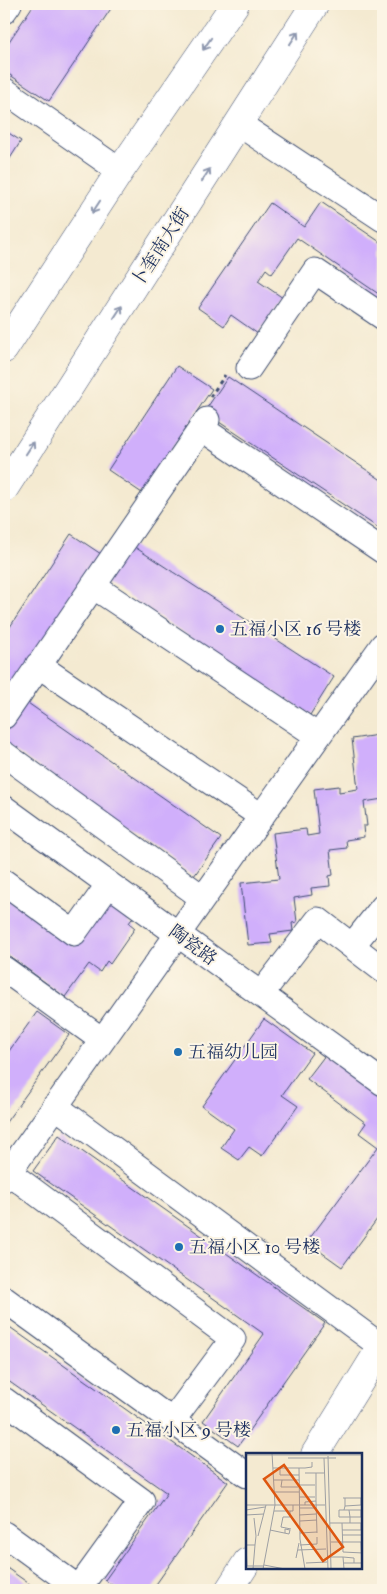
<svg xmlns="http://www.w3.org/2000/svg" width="387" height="1594" viewBox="0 0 387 1594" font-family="'IM FELL Double Pica','Noto Serif SC',serif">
<rect width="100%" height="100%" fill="#fcf5e5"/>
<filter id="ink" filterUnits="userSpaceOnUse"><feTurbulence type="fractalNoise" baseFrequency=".02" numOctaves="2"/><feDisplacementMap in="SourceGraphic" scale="10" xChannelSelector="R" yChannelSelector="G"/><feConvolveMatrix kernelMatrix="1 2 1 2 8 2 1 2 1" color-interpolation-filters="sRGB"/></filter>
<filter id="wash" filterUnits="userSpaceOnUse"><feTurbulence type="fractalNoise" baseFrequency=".0096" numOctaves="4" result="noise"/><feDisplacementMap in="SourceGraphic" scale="20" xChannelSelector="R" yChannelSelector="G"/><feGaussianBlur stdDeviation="1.12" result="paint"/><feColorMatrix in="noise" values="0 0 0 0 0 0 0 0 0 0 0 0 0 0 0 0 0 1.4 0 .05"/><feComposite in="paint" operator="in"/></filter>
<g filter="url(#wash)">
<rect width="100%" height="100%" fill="#f4ead1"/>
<g id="blocks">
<path fill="#d0affb" d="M34,4h80l-65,97 -45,-30v-22z
M4,130l17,11 -17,27z
M321,202l62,42v53l-86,-59 -25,36 -6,-5 -8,12 25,17 -25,36 -27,-19 -7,11 -26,-18 72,-105 34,24z
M177,366l35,23 -70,104 -34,-23z
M228,377l155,104v50l-179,-119z
M71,534l33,22 -100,151v-71z
M130,544l204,133 -24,38 -204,-133z
M25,701l196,137 -27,38 -190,-133v-12z
M378,735l1,6h4v58l-19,3 3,24h-4l1,11 -18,3 1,8 -17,2 3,25 -4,1 1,10 -19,2 1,7 -18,3 3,24 -5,1 1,8 -23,3 2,9 -24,2 -7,-62 38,-4 -6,-46 33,-4 1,7 12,-2 -5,-45 25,-3v6l19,-3 -6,-50z
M4,895l70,51 37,-51 25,18 -7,10 6,5 -25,36 -3,-3 -7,11 -11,-8 -24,33 -61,-45z
M37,1012l32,23 -65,90v-67z
M264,1019l48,34 -30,42 16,11 -36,50 -13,-9 -10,13 -18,-12 13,-19 -32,-23z
M326,1054l57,43v114l-41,56 -35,-25 71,-95 -19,-14 7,-10 -59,-44z
M59,1135l266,188 -87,123 -35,-25 61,-87 -231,-163z
M4,1323l224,159 -76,108h-33l-14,-10 62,-87 -163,-115z
M4,1566l34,24h-34z"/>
</g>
</g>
<g filter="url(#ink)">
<use href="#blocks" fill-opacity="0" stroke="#3c4b6f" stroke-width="1"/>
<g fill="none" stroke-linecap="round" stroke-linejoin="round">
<g stroke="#3c4b6f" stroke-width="27">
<path id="minor" d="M4,11l5,-7
M4,90l116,81
M239,124l144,95
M249,368l66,-97 68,46
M201,428l182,123
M93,586l225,150
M38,665l223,151
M4,716l203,-296
M4,754l199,144
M4,808l379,275
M4,882l70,51 35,-49
M352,946l31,-39
M4,969l98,71
M261,994l57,-74 65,50
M55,1106l327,241
M8,1172l225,167 -61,82
M4,1179l379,-534
M4,1299l243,176
M4,1400l138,101 -63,87
M4,1534l77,56"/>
</g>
<g stroke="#3c4b6f" stroke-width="29">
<path id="major" d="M4,349l116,-178 115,-167
M4,489l311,-485
M315,1454l68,-110
M229,1590l18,-28"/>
</g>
<path stroke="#3c4b6f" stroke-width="3" stroke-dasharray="4 4" stroke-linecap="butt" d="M210,397l15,-22"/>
<use href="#minor" stroke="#fff" stroke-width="25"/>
<use href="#major" stroke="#fff" stroke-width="28"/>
</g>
<defs><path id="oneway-shaft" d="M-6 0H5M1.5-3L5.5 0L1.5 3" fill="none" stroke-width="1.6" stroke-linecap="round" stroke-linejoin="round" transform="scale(1.25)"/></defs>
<g stroke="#8d97ae">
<use href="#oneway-shaft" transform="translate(294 38) rotate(-57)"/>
<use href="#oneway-shaft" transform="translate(207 44) rotate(124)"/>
<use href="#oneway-shaft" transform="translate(206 175) rotate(-57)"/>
<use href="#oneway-shaft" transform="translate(96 207) rotate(123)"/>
<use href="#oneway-shaft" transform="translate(118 312) rotate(-57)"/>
<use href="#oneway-shaft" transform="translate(30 448) rotate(-57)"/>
</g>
</g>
<g fill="#1f6fb2" stroke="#fcf5e5" stroke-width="2">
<circle cx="220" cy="629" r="5"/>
<circle cx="178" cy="1052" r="5"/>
<circle cx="179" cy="1247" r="5"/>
<circle cx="116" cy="1430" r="5"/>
</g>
<g text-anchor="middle" stroke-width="4" stroke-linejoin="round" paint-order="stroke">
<g font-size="18" fill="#1b2f5e" stroke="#fcf5e5">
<text transform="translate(160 247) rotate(-57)" y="6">卜奎南大街</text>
<text transform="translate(193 945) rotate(36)" y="6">陶瓷路</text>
</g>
<g font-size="18" fill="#1b2f5e" stroke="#fcf5e5" text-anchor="start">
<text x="230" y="635">五福小区 16 号楼</text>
<text x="188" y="1058">五福幼儿园</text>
<text x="189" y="1253">五福小区 10 号楼</text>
<text x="126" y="1436">五福小区 9 号楼</text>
</g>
</g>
<g transform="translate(246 1453)">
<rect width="116" height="116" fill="#f4ead1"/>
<path fill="none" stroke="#9d9fa3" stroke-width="1" d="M0,2h117M82,3l3,113M42,5h48M78,5l4,111M27,15h32l7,-1v-5M34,15v7h19M53,15l1,71 5,30M59,20h19M70,20v28M28,27h25M36,27l-1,7h17M53,32h16M29,39h24M53,44h16M97,45h18M99,45v8l16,-1v-7M0,52h79M59,52v-3l11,-1 1,32M99,53l-1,4h19M53,55h17M0,57l19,-3M98,57h-5v7h11v6M103,57l1,7h11v-7M28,58h19v-6M44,58v6h-7l-2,10 10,2M0,62l18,-1M53,62l17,-1M8,65l2,18M54,68l17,-1M84,70h33M96,70l1,29 20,1M24,77l19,4 1,-4 -5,-1v4M96,77h19v-7M54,80l17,-1M96,82h21M12,83l8,-31M85,89h32M115,89l1,27M54,92l17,-1v-7M52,97l28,-1M85,104h12l1,12M97,104l11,1v5M50,105l3,-15M60,110l21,-1M98,110h18M18,112l21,4M0,113h18M1,113l-1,-21h9l1,-9M7,116l2,-24M17,116l12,-64 -3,-52"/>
<path fill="#de5710" fill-opacity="0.15" stroke="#de5710" stroke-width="2.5" d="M38,12l59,82 -20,14 -59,-82z"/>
<rect width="116" height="116" fill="none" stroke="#1b2f5e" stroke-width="2.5"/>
</g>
<rect width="387" height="1594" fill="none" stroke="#fcf5e5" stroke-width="20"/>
</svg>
